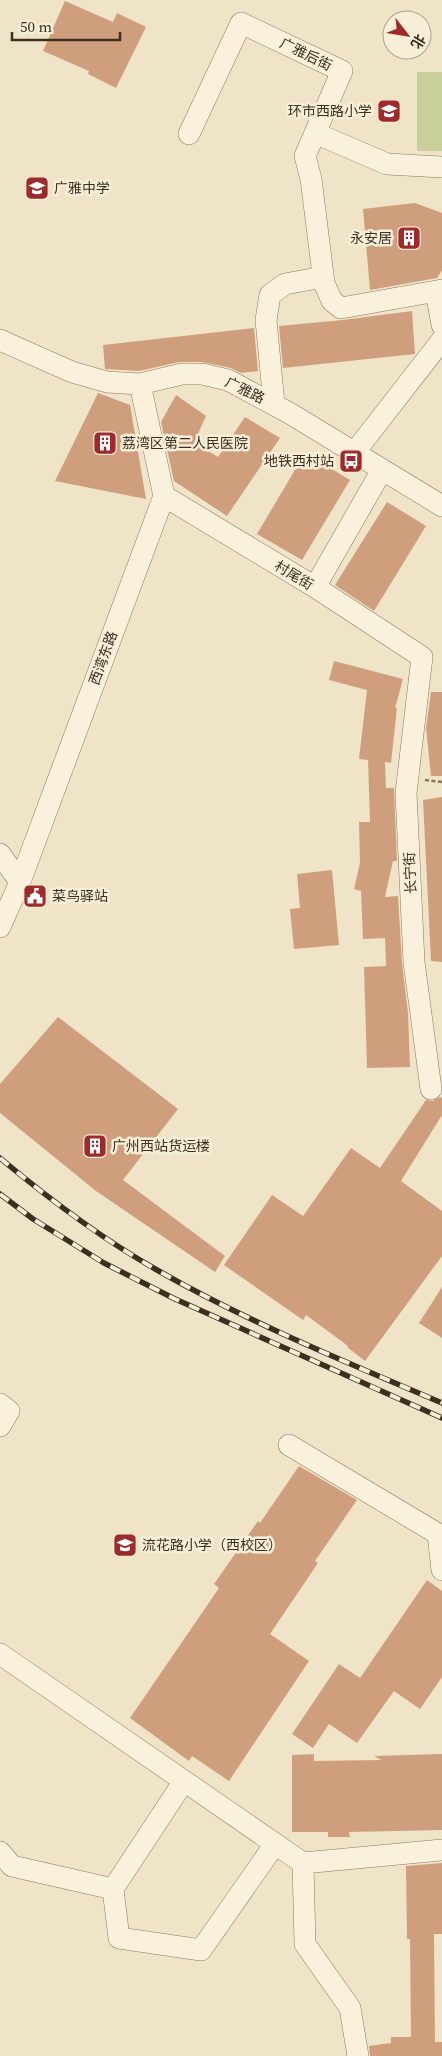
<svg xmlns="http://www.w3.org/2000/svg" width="442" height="2056" viewBox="0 0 442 2056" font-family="'Source Serif 4','Noto Sans SC',serif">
<rect width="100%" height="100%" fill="#f0e4c8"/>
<path fill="#c9cf9b" d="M417,72h25v79h-25z"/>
<path fill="#cf9f7d" d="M65,1l48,21 4,-9 29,14 -30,61 -28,-14 1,-3 -46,-20z
M415,203l27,10v57l-5,8 -67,12 -7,-81z
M412,311l3,43 -132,14 -4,-42 64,-6z
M254,328l4,43 -17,2 -10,-5 -29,-6h-23l-40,9 -34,-2 -2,-24z
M98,393l32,12 16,94 -91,-18z
M176,395l30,21 -12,27 24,14 27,-40 35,21 -53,78 -53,-35 -13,-59z
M305,453l45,27 -48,80 -45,-26z
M387,502l39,24 -52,85 -39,-26z
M334,661l69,18 -8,29h2l-6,55 -6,-1 1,26h8l3,73h-4l-8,36 13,-1 4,67 6,50 2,54 -43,1 -3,-101 22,-1 -1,-28 -22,1 -2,-48 -7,-2 6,-26 -1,-41h11l-2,-62 -9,-1 8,-69 -38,-10z
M431,692h11v84h-11l-5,-48z
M442,797v165l-11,-1 -8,-161z
M332,870l7,75 -45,4 -4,-40 10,-1 -3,-34z
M58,1017l120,92 -55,71 102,76 -10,16 -119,-81 -96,-78v-29z
M440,1097l2,1v17l-41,66 41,30v45l-77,105 -18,-14 1,-1 -42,-31 -3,5 -79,-55 48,-70 31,21 48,-68 29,20 46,-68 7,1z
M442,1287v51l-23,-15z
M299,1466l58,34 -42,61 3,2 -48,71 39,27 -80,120 -37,-25 -3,5 -59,-43 89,-130 -5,-4 44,-63 2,2z
M427,1580l15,11v86l-22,32 -26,-18 -37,52 -28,-19 -16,24 -21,-14 47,-70 21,14z
M314,1754v7l67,-1 -7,-4 68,-2v76l-93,2 1,5h-22v-5h-36v-77z
M442,1863v71h-8l1,108h7v14h-72l-1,-10 22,-3v-6h20l-1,-98h-3l-1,-73z"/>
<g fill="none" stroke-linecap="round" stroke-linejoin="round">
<g stroke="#8d765c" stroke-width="22">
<path id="minor" d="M315,133l72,31 55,3
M189,134l52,-111 101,48 -37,85 6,23 13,104 8,18 9,7 101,-18
M436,291l6,34
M0,340l72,32 35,10 33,2 42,-10h20l26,6 63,34 151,92
M274,404l-8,-84 4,-25 15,-11 38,-7
M354,453l88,-113
M164,496l151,91 107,70 -16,136 8,169 17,127
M315,587l67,-117
M0,854l20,28
M0,927l20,-45 144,-386 -24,-112
M0,1404l9,7 -9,15
M289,1445l149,89 4,36
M0,1654l303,209 2,81 45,64 8,48
M0,1852l12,14 101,23 71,-108
M303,1863l139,-13
M113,1889l6,49 82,12 74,-106"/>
</g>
<path stroke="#8d765c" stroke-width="2.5" stroke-dasharray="4 2.5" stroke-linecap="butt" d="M425,780l17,2"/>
<use href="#minor" stroke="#faf1dc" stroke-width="21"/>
<g stroke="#3d2e20" stroke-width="5.5">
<path id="rail" d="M0,1158c49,41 101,80 157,112 91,52 189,92 285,133
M0,1194l33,25 71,44 71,36 267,119"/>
</g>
<use href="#rail" stroke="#f7eed8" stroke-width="4" stroke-dasharray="11" stroke-linecap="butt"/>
</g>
<defs>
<g id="school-square" transform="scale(1.25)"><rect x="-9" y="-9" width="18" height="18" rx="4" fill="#9e2a2b" stroke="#f7eed8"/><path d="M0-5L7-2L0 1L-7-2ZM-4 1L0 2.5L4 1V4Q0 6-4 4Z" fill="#fff"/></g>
<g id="building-square" transform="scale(1.25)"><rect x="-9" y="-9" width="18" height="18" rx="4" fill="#9e2a2b" stroke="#f7eed8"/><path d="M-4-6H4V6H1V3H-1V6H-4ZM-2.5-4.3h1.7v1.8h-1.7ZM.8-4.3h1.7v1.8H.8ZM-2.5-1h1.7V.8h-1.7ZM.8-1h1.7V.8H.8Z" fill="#fff"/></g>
<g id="bus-square" transform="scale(1.25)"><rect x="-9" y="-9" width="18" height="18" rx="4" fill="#9e2a2b" stroke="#f7eed8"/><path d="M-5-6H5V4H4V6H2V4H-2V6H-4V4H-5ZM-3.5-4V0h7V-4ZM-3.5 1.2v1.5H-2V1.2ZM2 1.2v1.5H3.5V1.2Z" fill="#fff"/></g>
<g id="civic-square" transform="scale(1.25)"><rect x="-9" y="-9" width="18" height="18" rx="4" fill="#9e2a2b" stroke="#f7eed8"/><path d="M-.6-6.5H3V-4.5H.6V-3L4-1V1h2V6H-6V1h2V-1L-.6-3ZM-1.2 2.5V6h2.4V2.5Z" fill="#fff"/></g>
</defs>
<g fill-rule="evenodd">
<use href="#school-square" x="389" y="111"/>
<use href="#school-square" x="37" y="188"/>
<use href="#building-square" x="409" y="238"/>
<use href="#building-square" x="105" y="443"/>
<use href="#bus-square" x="351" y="461"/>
<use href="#civic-square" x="35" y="896"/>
<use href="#building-square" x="95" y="1146"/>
<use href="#school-square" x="125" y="1545"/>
</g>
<g text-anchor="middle" stroke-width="5" stroke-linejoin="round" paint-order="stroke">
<g font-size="14" fill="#3d2e20" stroke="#f7eed8">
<text transform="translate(306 54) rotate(26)" y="5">广雅后街</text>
<text transform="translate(245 390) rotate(26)" y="5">广雅路</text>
<text transform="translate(294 575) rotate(31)" y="5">村尾街</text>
<text transform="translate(103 658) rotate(-70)" y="5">西湾东路</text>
<text transform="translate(410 873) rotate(-93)" y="5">长宁街</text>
</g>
<g font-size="14" fill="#3d2e20" stroke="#f7eed8" text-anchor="start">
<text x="372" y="116" text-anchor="end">环市西路小学</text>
<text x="54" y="193">广雅中学</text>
<text x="392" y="243" text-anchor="end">永安居</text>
<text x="122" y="448">荔湾区第二人民医院</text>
<text x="334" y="466" text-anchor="end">地铁西村站</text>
<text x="52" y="901">菜鸟驿站</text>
<text x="112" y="1151">广州西站货运楼</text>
<text x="142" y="1550">流花路小学（西校区）</text>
</g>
</g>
<g transform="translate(407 35) rotate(121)"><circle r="24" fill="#f7eed8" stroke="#ada18e"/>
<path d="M0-4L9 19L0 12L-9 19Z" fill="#9e2a2b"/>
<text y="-8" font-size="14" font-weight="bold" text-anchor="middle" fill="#3d2e20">北</text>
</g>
<path d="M12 32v8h108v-8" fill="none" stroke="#3d2e20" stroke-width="2.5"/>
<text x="20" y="32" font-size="15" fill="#3d2e20" stroke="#f7eed8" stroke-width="4" paint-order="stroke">50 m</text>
</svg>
